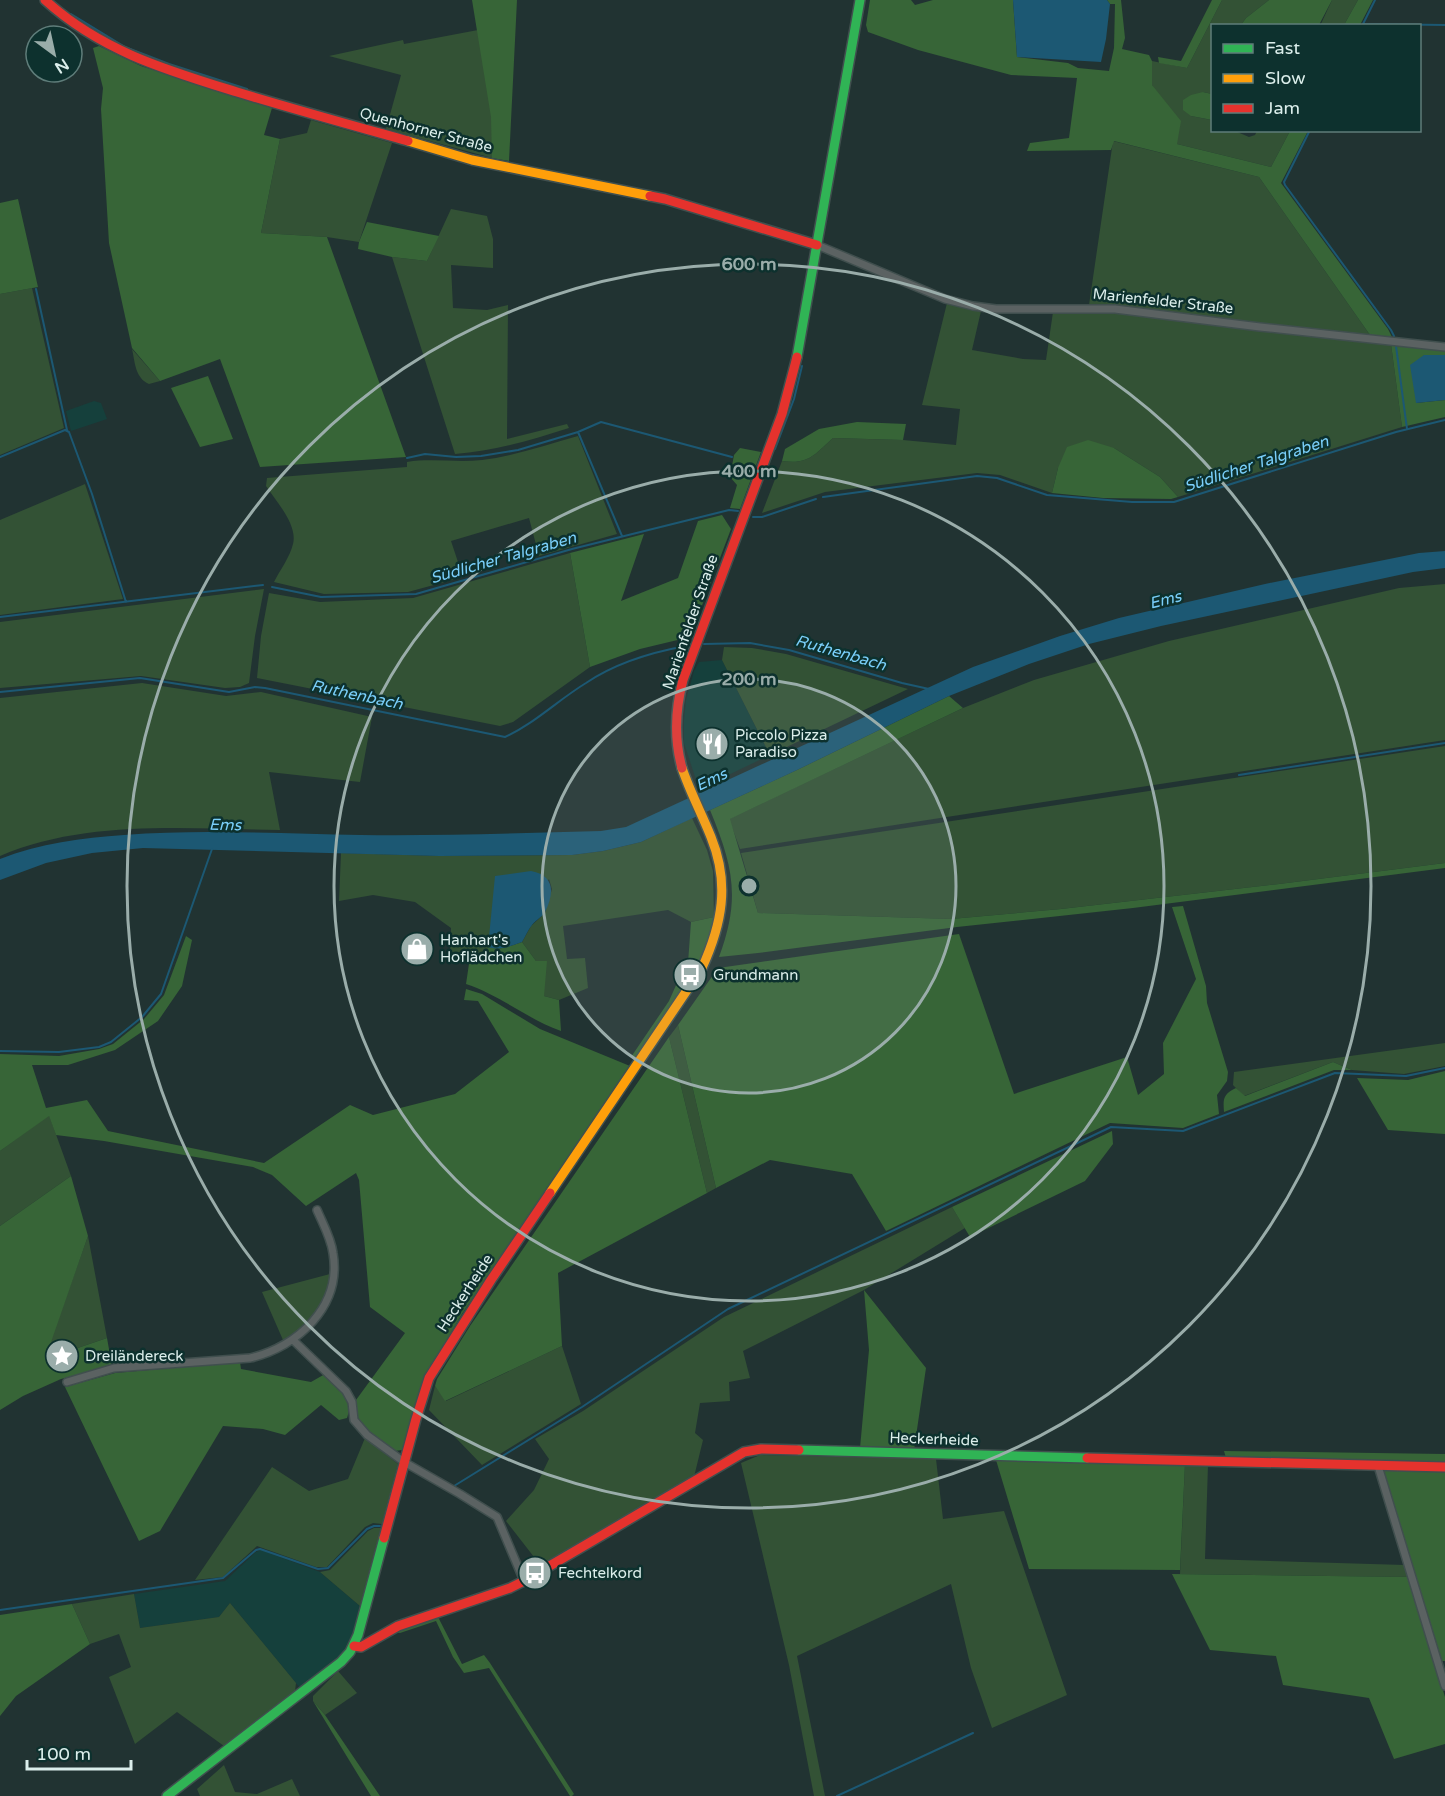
<svg xmlns="http://www.w3.org/2000/svg" width="1445" height="1796" viewBox="0 0 1445 1796" font-family="'Varela Round',sans-serif">
<rect width="100%" height="100%" fill="#213332"/>
<path fill="#15403c" d="M94,401l7,2 6,16 -36,12 -5,-20z
M722,660l48,95 -71,34 -15,-46v-23l2,-20 8,-29 5,-9z
M261,1550l59,22 40,34 -11,42 -10,11 -39,29 -70,-85 -11,14 -79,11 -6,-34 91,-13 31,-29z"/>
<path fill="#335235" d="M1222,0h47l-23,18 -5,7 -29,1v68l-9,-2 -12,24 21,4v10l23,1 14,6 6,-2 2,-4h33l-19,36 -94,-23 -25,-59v-24l35,7z
M1332,0h26l-14,25 -24,1z
M478,30l14,87v41l-106,-29 15,-54 -72,-19 74,-16 1,4z
M311,120l81,23 -33,99 -32,-5 -66,-4 19,-94 27,-6z
M1113,141l146,36 111,158 -109,-11 -118,-15 -54,-4z
M451,209l36,7 6,23v29l-42,-3 2,43 34,2 21,-5 -1,134 60,-15 2,4c-38,12 -74,23 -114,26l-63,-197 35,4z
M32,288l32,140 -64,27v-161z
M947,303l34,8 -9,39 51,9 23,1 7,-48h62l276,32 11,83 -224,70 -18,-20 -46,-29 -56,20 -6,25 -52,-18 -23,-2 -152,19 -63,21 20,-52c27,4 33,-7 51,-23l70,2 53,5 4,-36 -38,-4z
M132,349l28,32 -11,3c-14,-6 -14,-22 -17,-35z
M578,436l39,98 -78,22 -10,-38 -78,23 12,36 -55,15 -84,2 -50,-12c6,-12 16,-25 19,-38 5,-19 -17,-43 -27,-58l1,-8 140,-11v-5c25,-4 50,1 75,-2 32,-4 64,-15 96,-24z
M85,484l38,115 -123,16v-95z
M570,553l20,114 -77,55 -13,4 -243,-48 4,-42 8,-43 51,9 93,-4z
M1445,584v156l-705,109 -11,-30 234,-111 71,-28 135,-39 230,-53z
M264,589l-9,47 -6,47 -9,4 -15,1 -84,-12 -141,12v-66z
M724,647l28,1 34,6 122,35 -138,66 -48,-95z
M142,683l84,13 35,-4 111,25 -12,65 -91,-10 11,58c-91,-1 -194,-11 -280,26v-158z
M1445,746v117l-166,21 -218,25 -110,10 -193,-6 -17,-60z
M692,818l15,32 6,21 1,46 -23,5 -23,-12 -105,16 4,33 18,-1 3,30 -29,12 -15,-4 -8,-35 -14,-19 9,-16 14,-13 7,-24 -3,-10 -62,81 -37,-7 1,-25 -36,-26 -42,-7 -34,6 2,-48 98,3 133,-1 31,-4 38,-9z
M678,1025l38,163 -9,5 -38,-156z
M1445,1043v23l-41,8 -52,-4 -19,-8 -89,34 -11,-11 1,-13z
M49,1115l22,61 -71,50v-75z
M952,1207l13,21 -101,62 -121,61 7,27 -21,4 1,19 -30,2 -5,30 8,7 -9,37 -153,89 -35,-45 28,-31 15,-31 -14,-20 48,-28 141,-94z
M88,1236l19,102 -41,14 -17,-7z
M330,1274c-4,31 -20,50 -47,66l-21,-48z
M562,1346l19,58 -99,61 -53,-55 6,-24 11,15z
M365,1438l33,26 -16,60 -9,-1 -8,4 -38,40h-11l-59,-21 -34,31 -28,3 77,-113 37,24 39,-12z
M760,1455l176,4 7,60 61,-8 63,184 -75,33 -21,-60 -20,-84 -154,72 28,140h-11l-25,-131 -48,-202z
M1185,1464l23,1 -3,94 200,6 4,12 -229,-3z
M374,1528h7l-21,78 -40,-34 10,-2 38,-39z
M134,1594l6,34 79,-11 11,-14 66,80 -1,8 -71,55 -47,-34 -42,32 -26,-67 22,-10 -12,-33 -29,10 -18,-40z
M338,1671l19,22 -32,22 -12,-14v-5z
M224,1765l11,27 22,2 35,-15 8,17h-100l-3,-7z"/>
<path fill="#376537" d="M472,0h45l-8,161 -17,-3 -1,-41z
M870,0h41l4,5 18,-5h80l4,57 51,6 10,5 31,3 5,-23 1,-44h-5l-3,-4h14l4,38 -3,11 27,6 3,6v24l29,36 -4,23 94,23 19,-36h18l-27,52 107,146 4,8 -22,-2 -111,-158 -145,-36 -3,9 -84,1 3,-8 39,-5 8,-60 -66,-3 -93,-25 -50,-18 -2,-7z
M1212,0h10l-35,68 -28,-5 -1,-6 23,4z
M1269,0h63l-13,25h-78l5,-7z
M1358,0h15l-13,25h-16z
M99,46l42,20 131,42 -8,27 16,4 -19,94 66,4 79,220 -146,10 -40,-108 -60,22 -28,-33 -23,-105 -8,-134 2,-21 -10,-40z
M1203,92l9,2v26l-21,-4 -8,-6v-10l8,-5z
M18,199l20,88 -38,7v-91z
M367,222l72,14 -12,25 -35,-4 -34,-8 1,-7z
M1391,344l54,6v5h-21l-8,48 29,-3v17l-43,10z
M208,376l25,63 -33,8 -29,-59z
M857,422l49,2 -3,16 -70,-2c-18,16 -24,27 -51,23l3,-12 34,-20z
M1088,440l26,8 46,29 18,20 -7,2 -68,-1 -51,-5 6,-25 9,-21z
M740,448l21,4 -21,57 -10,-1 7,-23 -7,-8 4,-22z
M722,515l9,14 -41,108 -50,12 -50,18 -20,-114 74,-19 -23,67 57,-23 20,-57z
M949,696l14,12 -233,111 28,94 193,6 110,-10 218,-25 166,-21v5l-312,40 -176,19 -199,26 -39,4c22,-59 14,-91 -9,-147l87,-40z
M1183,906l23,80 1,17 21,69 -1,9 -10,14 2,19 -36,14 -73,-5 -224,108 -34,-57 -82,-14 -54,28 -38,-163 40,-57 241,-34 55,160 113,-37 11,38 26,-21 -1,-31 33,-64 -24,-72z
M714,917l-9,35 -6,11h-11l3,-41z
M186,936l6,4 -10,46 -24,35 -43,29 -47,15h-36l14,43 41,-8 21,31 156,32 86,-58 23,10 82,-21 54,-42 -31,-51 -14,-1 2,-11 16,5 58,35 90,37 -168,248 -37,63 -23,73 -7,1c-23,-16 -40,-20 -39,-51l49,-67 -35,-26 -11,-127 -3,-7 -50,33 -34,-31 -19,-8 -149,-26 -48,-6 -7,-19 -49,35v-97l59,2 40,-7 14,-5 31,-25 20,-24z
M522,942l14,19h11l-3,35 15,4 2,31c-34,-12 -61,-36 -95,-47l4,-27 16,3 2,-13c12,4 23,-1 34,-5z
M681,974l3,13 -46,70h-7l38,-56z
M669,1037l38,156 -149,80 4,73 -117,55 -10,-15 2,-7 33,-53z
M1333,1062l19,8h-18l-110,42c-1,-13 -1,-18 12,-24l9,8z
M1445,1071v63l-57,-4 -31,-52 51,2z
M1112,1131l1,13 -28,37 -115,56 -18,-30z
M71,1176l17,60 -38,109 16,7 41,-14 5,28 -51,13 -38,17 -23,14v-184z
M864,1290l62,78 -12,82 -54,-2 9,-98z
M240,1362l1,7 70,13 14,-8c12,12 29,25 22,44l-8,2 -18,-15 -36,30 -22,-6 -40,-3 -63,105 -21,10 -74,-154 50,-14z
M1224,1451l221,3v207h-3l-61,-198 -155,-5z
M996,1460l189,4 -5,106 -151,-1z
M1172,1574l237,3 36,120v47l-51,15 -25,-61 -86,-13 -7,-29 -66,-6z
M72,1604l18,40 -74,52 -16,20v-101z
M438,1617l24,47 22,-9 6,8 84,131 -2,2h-2l-81,-128 -25,5 -11,-16 -17,-36 -36,12 -6,-1z
M313,1701l12,14 55,81h-9z"/>
<path fill="#1c5873" d="M1013,0h94l3,4 -4,35 -5,23 -84,-5z
M1424,355h21v45l-29,3 -6,-38z
M1445,551v17l-32,4 -252,54 -72,18 -60,20 -80,32 -152,74 -156,72 -38,9 -31,4 -133,1 -296,-8 -51,5 -46,10 -46,17v-21c40,-16 82,-21 124,-24 79,-6 158,-1 237,0 80,1 160,-2 240,-4l25,-4 347,-160 87,-31 59,-18 146,-34 154,-31z
M531,871c23,4 24,21 14,41 -3,5 -9,8 -13,13 -4,5 -7,12 -10,17 -11,4 -22,9 -34,5l7,-71z"/>
<g fill="none" stroke-linecap="round" stroke-linejoin="round">
<path stroke="#1c5873" stroke-width="2" d="M71,14l54,33 44,17 78,25
M1363,24l82,1
M1362,26l13,-26
M1310,130l-26,52 1,3 106,145 3,6
M36,289l31,141
M1396,346l11,83
M578,432l23,-10 131,35
M775,449l19,-50 8,-33
M0,457l65,-27 4,2 23,62 34,108
M407,458l18,-4 31,3 25,-1 37,-6 60,-18 44,104
M823,497l154,-21 20,2 50,17 85,7h42l222,-70 49,-12
M753,517h9l54,-18
M272,587l49,10 95,-3 156,-45 157,-39 9,1
M0,617l263,-32
M704,644l46,-1 39,7 113,33 27,6
M0,692l140,-14 89,14 26,-5 10,1 240,49c29,-13 53,-37 81,-54 28,-19 67,-31 100,-37
M1239,775l206,-32
M0,1051l59,1 40,-5 12,-5 31,-25 19,-23 51,-145
M454,1486l128,-79 146,-98 383,-182 72,4 152,-58 71,3 39,-8
M0,1610l223,-32 33,-28 4,-1 58,20 10,-1 39,-39 7,-3h6
M837,1796l136,-63"/>
<g stroke="#404f4e" stroke-width="10">
<path id="street" d="M817,245l128,54 28,7 23,3h119l145,18 185,20
M293,1340l53,51 6,11 2,18 13,15 37,27 56,32 37,23 27,64
M67,1382l47,-14 136,-10c48,-11 92,-52 83,-105 -2,-15 -10,-29 -16,-43
M1378,1466l67,220"/>
</g>
<g stroke="#404f4e" stroke-width="12">
<path id="fast" d="M797,357l63,-357
M799,1450l288,8
M167,1796l174,-134 9,-10 8,-17 26,-97"/>
</g>
<g stroke="#404f4e" stroke-width="12">
<path id="slow" d="M408,141l64,19 178,36
M550,1193l152,-225c20,-44 28,-84 9,-131 -9,-23 -21,-45 -29,-69"/>
</g>
<g stroke="#404f4e" stroke-width="12">
<path id="jam" d="M45,0c56,51 121,70 192,92 56,17 114,33 171,49
M650,196l15,3 152,46
M682,768c-8,-29 -7,-58 1,-88l99,-266 15,-57
M1087,1458l358,9
M384,1538l32,-119 13,-41 62,-98 59,-87
M354,1646l7,1 37,-21 112,-38 14,-7 220,-129 17,-3 38,1"/>
</g>
<use href="#street" stroke="#5b6262" stroke-width="7"/>
<use href="#fast" stroke="#30b455" stroke-width="9"/>
<use href="#slow" stroke="#ff9f0a" stroke-width="9"/>
<use href="#jam" stroke="#e5322d" stroke-width="9"/>
</g>
<circle cx="749" cy="886" r="207" fill="#9aadaa" fill-opacity=".12"/>
<g fill="none" stroke="#9aadaa" stroke-width="3">
<circle cx="749" cy="886" r="207"/>
<circle cx="749" cy="886" r="415"/>
<circle cx="749" cy="886" r="622"/>
</g>
<defs>
<g id="restaurant-disc" transform="scale(1.725)"><circle r="9.5" fill="#9aadaa" stroke="#0d312e"/><path d="M-5-6h1v4h1v-4h1v4h1v-4h1v5L-1.5 .5V6h-2V.5L-5-1ZM5-6V6H3V1.5H1.5Q1.5-4 5-6Z" fill="#fff"/></g>
<g id="shop-disc" transform="scale(1.725)"><circle r="9.5" fill="#9aadaa" stroke="#0d312e"/><path d="M-5-2.5h2.3a2.7 3.5 0 0 1 5.4 0H5L5.5 6h-11ZM-1.5-2.5h3a1.5 2.3 0 0 0-3 0Z" fill="#fff"/></g>
<g id="bus-disc" transform="scale(1.725)"><circle r="9.5" fill="#9aadaa" stroke="#0d312e"/><path d="M-5-6H5V4H4V6H2V4H-2V6H-4V4H-5ZM-3.5-4V0h7V-4ZM-3.5 1.2v1.5H-2V1.2ZM2 1.2v1.5H3.5V1.2Z" fill="#fff"/></g>
<g id="sight-disc" transform="scale(1.725)"><circle r="9.5" fill="#9aadaa" stroke="#0d312e"/><path d="M0-6L1.8-2.2L6-1.7L2.9 1.2L3.7 5.4L0 3.3L-3.7 5.4L-2.9 1.2L-6-1.7L-1.8-2.2Z" fill="#fff"/></g>
</defs>
<g fill-rule="evenodd">
<use href="#restaurant-disc" x="712" y="744"/>
<use href="#shop-disc" x="417" y="949"/>
<use href="#bus-disc" x="690" y="975"/>
<use href="#sight-disc" x="62" y="1356"/>
<use href="#bus-disc" x="535" y="1573"/>
</g>
<g text-anchor="middle" stroke-width="5" stroke-linejoin="round" paint-order="stroke">
<g font-size="15" fill="#dbeeeb" stroke="#0d312e">
<text transform="translate(426 130) rotate(15)" y="5">Quenhorner Straße</text>
<text transform="translate(1163 301) rotate(6)" y="5">Marienfelder Straße</text>
<text transform="translate(690 622) rotate(-71)" y="5">Marienfelder Straße</text>
<text transform="translate(465 1293) rotate(-57)" y="5">Heckerheide</text>
<text transform="translate(934 1439) rotate(2)" y="5">Heckerheide</text>
</g>
<g font-size="15" fill="#dbeeeb" stroke="#0d312e" text-anchor="start">
<text x="735" y="740">Piccolo Pizza<tspan x="735" dy="17">Paradiso</tspan></text>
<text x="440" y="945">Hanhart's<tspan x="440" dy="17">Hoflädchen</tspan></text>
<text x="713" y="980">Grundmann</text>
<text x="85" y="1361">Dreiländereck</text>
<text x="558" y="1578">Fechtelkord</text>
</g>
<g font-size="16" font-style="italic" fill="#7acffa" stroke="#0d312e">
<text transform="translate(1256 463) rotate(-18)" y="6">Südlicher Talgraben</text>
<text transform="translate(503 557) rotate(-16)" y="6">Südlicher Talgraben</text>
<text transform="translate(1165 599) rotate(-14)" y="6">Ems</text>
<text transform="translate(841 652) rotate(16)" y="6">Ruthenbach</text>
<text transform="translate(357 694) rotate(12)" y="6">Ruthenbach</text>
<text transform="translate(711 779) rotate(-25)" y="6">Ems</text>
<text transform="translate(225 824) rotate(1)" y="6">Ems</text>
</g>
</g>
<circle cx="749" cy="886" r="9" fill="#9aadaa" stroke="#0d312e" stroke-width="3"/>
<g font-size="18" text-anchor="middle" font-weight="bold" fill="#9aadaa" stroke="#0d312e" stroke-width="5" stroke-linejoin="round" paint-order="stroke">
<text x="749" y="270">600 m</text>
<text x="749" y="477">400 m</text>
<text x="749" y="685">200 m</text>
</g>
<rect x="1211" y="24" width="210" height="108" fill="#0d312e" stroke="#5f7d7a" stroke-width="1.5"/>
<rect x="1223" y="44" width="30" height="9" fill="#30b455" stroke="#5f7d7a" stroke-width="1.5"/>
<text x="1265" y="54" font-size="18" fill="#dbeeeb">Fast</text>
<rect x="1223" y="74" width="30" height="9" fill="#ff9f0a" stroke="#5f7d7a" stroke-width="1.5"/>
<text x="1265" y="84" font-size="18" fill="#dbeeeb">Slow</text>
<rect x="1223" y="104" width="30" height="9" fill="#e5322d" stroke="#5f7d7a" stroke-width="1.5"/>
<text x="1265" y="114" font-size="18" fill="#dbeeeb">Jam</text>
<g transform="translate(54 54) rotate(147)"><circle r="28" fill="#0d312e" stroke="#5f7d7a" stroke-width="1.5"/>
<path d="M0-4.5L10 22L0 15L-10 22Z" fill="#9aadaa"/>
<text y="-9" font-size="16" font-weight="bold" text-anchor="middle" fill="#dbeeeb">N</text>
</g>
<path d="M27 1760v9h104v-9" fill="none" stroke="#dbeeeb" stroke-width="3"/>
<text x="36" y="1760" font-size="18" fill="#dbeeeb" stroke="#0d312e" stroke-width="4.5" paint-order="stroke">100 m</text>
</svg>
